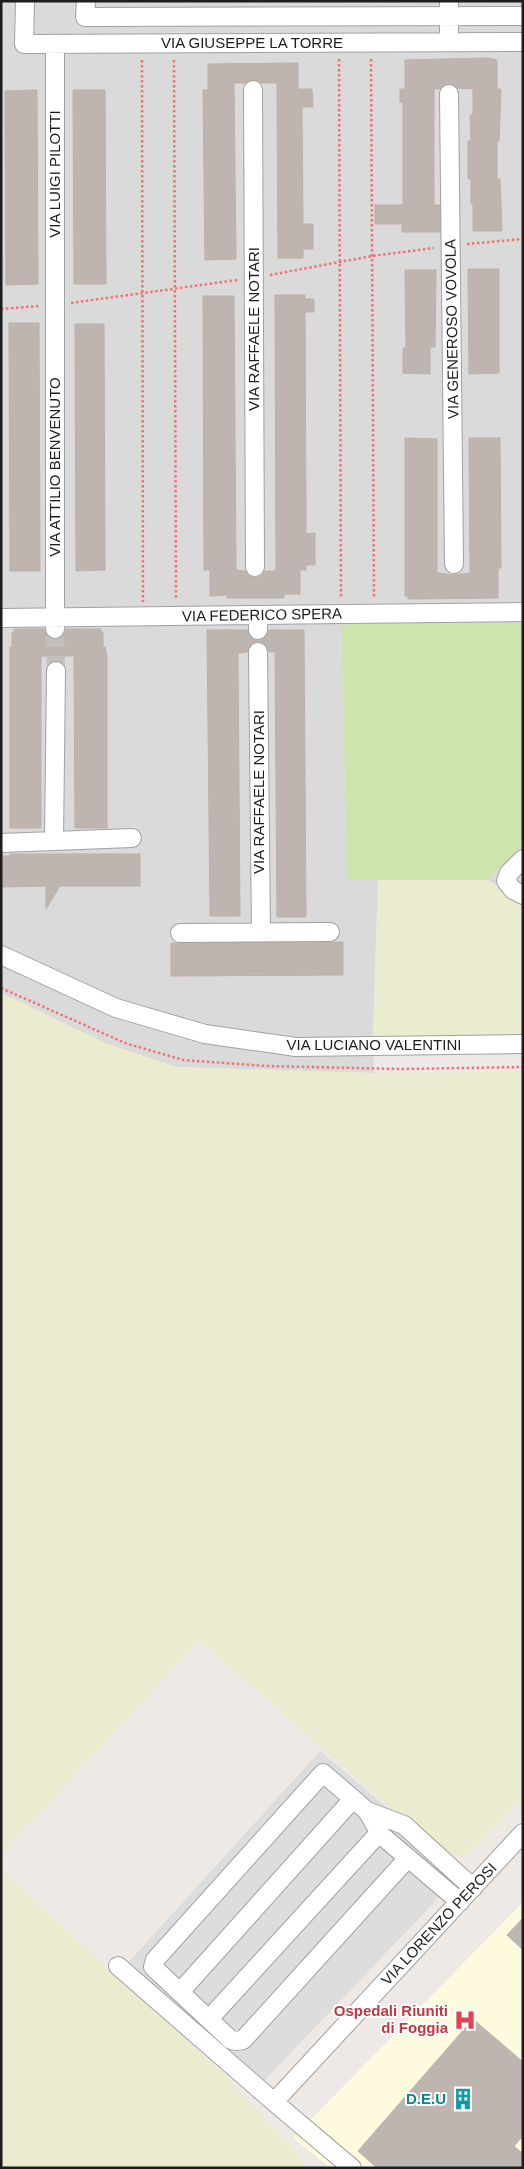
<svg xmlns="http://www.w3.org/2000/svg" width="524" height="2169" viewBox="0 0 524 2169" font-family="Arial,sans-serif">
<rect width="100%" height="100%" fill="#eee9e4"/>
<path fill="#dbdada" d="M1,1h522v622h-147l-35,2 6,255 31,-1 -5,159 1,35 -198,-6 -71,-24 -104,-50z
M523,845v57l-35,-22z"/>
<path fill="#fdfadd" d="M523,1902v266h-193l-37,-30z"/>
<path fill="#ebebd0" d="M378,879l110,1 35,22v135l-150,1z
M1,993l104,50 71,24 232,7 115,-3v726l-59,61 -31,-13 -234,-205 -198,215z
M1,1870l215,197 89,95 -7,6h-297z"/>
<path fill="#cde5ac" d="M376,623h147v222l-35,35h-141l-6,-255z"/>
<path fill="#ddd" d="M320,1751l143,121 -200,210 -137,-117z"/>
<path fill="#beb5b0" stroke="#beafa7" d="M488,58l9,2v29h4l-2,52h-2v38h3l2,52h-29v-27h-2v-25h-3v-38h3l-1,-26h3v-26l-15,-1 -9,-5 -9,6h-6v116h6v27h-38v-8h-27v-19h28v-103h-3v-13h5v-29z
M298,63v26h14l1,18h-11l1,117h10v25h-10v9h-25l-1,-175h-16l-9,-4 -7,4h-11l2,176 -31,1 -2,-170h5v-26z
M37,90l1,194 -32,1 -1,-194z
M73,90h32l1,194h-32z
M468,269h31v104l-30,1z
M405,270h31l-1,77h-5v27l-27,-1v-25h3z
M275,295h30v4h9v13h-9l1,202v20l9,-1v32h-9v5h-6v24h-16v4h-57v-3l-17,1v-26h-6l-1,-274h31l2,274 9,1 4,5 7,2 5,-2 4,-5h11z
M9,323h30l1,248h-30z
M75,324h29l1,246 -29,1z
M405,438l32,1v134l17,2 16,-2 -1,-135h31l1,130h-3v30l-90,1v-3h-3z
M14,629h30l2,6 9,5 6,-2 5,-9h35v3h2v15h2l2,10v171h-32l-1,-172h-33v172h-31v-181h2v-14h2z
M207,630h40l5,9 6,2 9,-5 2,-6h35l2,287h-29l-2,-265h-6l-2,-6 -9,-5 -6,2 -5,9 -9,1 2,263h-30z
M10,854h130v32h-80l-14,23v-23l-45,1v-31h9z
M343,942v33l-172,1v-33z
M523,1918v32l-16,-15z
M473,2019l50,43v74l-9,10 9,8v14h-146l-19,-17z"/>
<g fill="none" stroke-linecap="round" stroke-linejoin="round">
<path stroke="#c4c0bc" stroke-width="18" stroke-dasharray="18 9" stroke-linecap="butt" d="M55,629l1,42"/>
<g stroke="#a1a1a1" stroke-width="20">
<path id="minor" d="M25,1l-1,43 499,-2
M86,1l-1,16 438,-1
M449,1v41
M55,44v585
M253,90l2,477
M449,94l5,470
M258,615v15
M1,618l522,-6
M258,652l3,280
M54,841l2,-170
M1,843l131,-5
M523,859l-14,14 -3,8 7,9 10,5
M180,933l150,-1
M1,955l115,53 89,26 91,13 227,-3
M367,1811l37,14 69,63
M408,1858l-165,182 -6,1 -6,-1 -78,-73 2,-7 168,-187 44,38 14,24 79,67
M118,1966l156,136 78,66
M180,1992l173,-193
M209,2019l170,-186
M274,2102l249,-269"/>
</g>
<path stroke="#f07372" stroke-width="2.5" stroke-dasharray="2.5 2.5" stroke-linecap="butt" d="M339,59l2,539
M371,59l3,539
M142,60l1,542
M174,60l2,539
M467,244l56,-5
M270,275l102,-19 62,-8
M71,303l166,-23
M1,309l38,-3
M1,988l124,55 58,17 83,6 134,3 123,-2"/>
<use href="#minor" stroke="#fff" stroke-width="18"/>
</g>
<defs>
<g id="hospital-bare" transform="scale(1.725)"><path d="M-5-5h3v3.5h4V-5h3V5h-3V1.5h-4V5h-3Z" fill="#e0444e" stroke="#fff" stroke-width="2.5" paint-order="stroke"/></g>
<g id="building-bare" transform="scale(1.725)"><path d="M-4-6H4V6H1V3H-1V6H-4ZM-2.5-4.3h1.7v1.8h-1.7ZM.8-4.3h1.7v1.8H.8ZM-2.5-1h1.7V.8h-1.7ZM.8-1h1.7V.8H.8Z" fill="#0f9aa8" stroke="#fff" stroke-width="2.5" paint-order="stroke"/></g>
</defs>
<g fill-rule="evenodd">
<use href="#hospital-bare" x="465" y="2020"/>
<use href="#building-bare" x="463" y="2099"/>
</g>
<g text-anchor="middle" stroke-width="4" stroke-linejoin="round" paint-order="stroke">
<g font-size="15" fill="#1d1d1d" stroke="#fff">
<text x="252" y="48">VIA GIUSEPPE LA TORRE</text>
<text transform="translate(55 174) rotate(-90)" y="5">VIA LUIGI PILOTTI</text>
<text transform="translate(254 329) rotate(-90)" y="5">VIA RAFFAELE NOTARI</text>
<text transform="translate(452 329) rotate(-91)" y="5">VIA GENEROSO VOVOLA</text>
<text transform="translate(55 467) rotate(-90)" y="5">VIA ATTILIO BENVENUTO</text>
<text transform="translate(262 615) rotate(-1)" y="5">VIA FEDERICO SPERA</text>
<text transform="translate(259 792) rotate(-90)" y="5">VIA RAFFAELE NOTARI</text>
<text x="374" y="1050">VIA LUCIANO VALENTINI</text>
<text transform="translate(439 1924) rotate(-47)" y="5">VIA LORENZO PEROSI</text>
</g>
<g font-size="15" font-weight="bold" fill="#be3a42" stroke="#fff" text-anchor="end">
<text x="448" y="2016">Ospedali Riuniti<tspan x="448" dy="17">di Foggia</tspan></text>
</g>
<g font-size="15" font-weight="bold" fill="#0d838f" stroke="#fff" text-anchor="end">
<text x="446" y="2104">D.E.U</text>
</g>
</g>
<rect width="524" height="2169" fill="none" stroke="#1d1d1d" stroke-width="5"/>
</svg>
